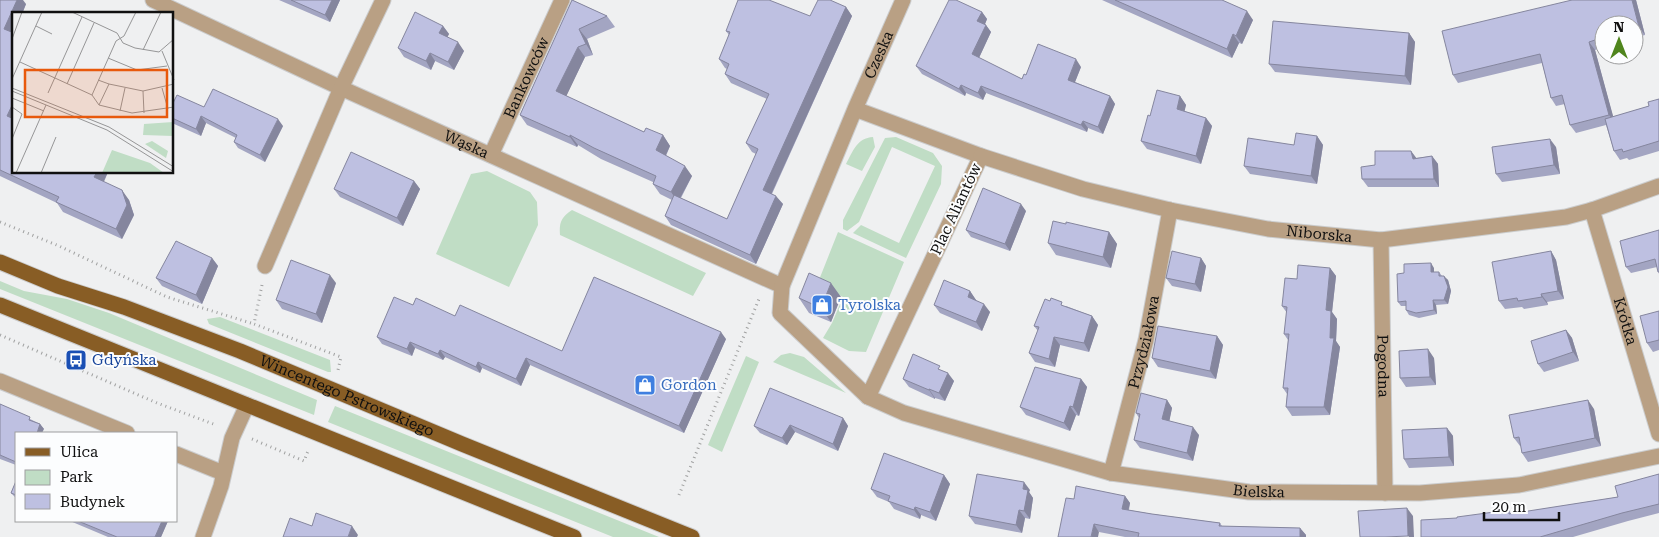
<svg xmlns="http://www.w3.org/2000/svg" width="1659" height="537" viewBox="0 0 1659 537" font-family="'Roboto Serif',serif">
<rect width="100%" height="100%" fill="#eff0f1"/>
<path fill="#c0ddc5" d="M873,137l2,10 -13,24 -16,-7c7,-13 11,-26 27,-27z
M896,137l37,16 9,13 -1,18 -35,74 -53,-25 8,-8 38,18 36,-77 -43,-19 -33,75 -12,9 -4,-2v-9l42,-82z
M487,171l43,21 7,10 1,23 -29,62 -73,-33 35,-80z
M572,210l134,63 -13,23 -133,-61c-1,-12 1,-18 12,-25z
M838,232l66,30 -38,90 -17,-1 -26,-13 9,-15 11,-26 -26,-12z
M0,281l24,10 43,8 42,14 208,87 -3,15 -314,-126z
M220,317l110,43 1,12h-3l-119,-48 -2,-5z
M790,353l14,4 42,36 -73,-31 8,-7z
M746,356l13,6 -37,90 -14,-7z
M335,406l324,131h-46l-285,-115z"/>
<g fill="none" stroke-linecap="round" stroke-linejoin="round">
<g stroke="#cbcccd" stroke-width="17">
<g id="minor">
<path id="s1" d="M153,0l188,88 441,198"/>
<path id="s2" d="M855,109l126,47 -113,241 -88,-84 2,-27 73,-177 48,-109"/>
<path id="s3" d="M491,155l71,-155"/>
<path id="s4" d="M981,156l102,33 87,21 98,19 113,11 185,-23 26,-7 67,-24"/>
<path id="s5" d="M1592,210l67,224"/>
<path id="s6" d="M1381,240l4,253"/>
<path d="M265,266l76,-178 42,-88"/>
<path d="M0,381l127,52"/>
<path id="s7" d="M868,397l36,16 207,60 138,19 171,1 99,-8 140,-29"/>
<path d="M176,454l47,19"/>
<path id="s8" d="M1111,473l35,-133 24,-130"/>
<path d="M203,537l18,-51 11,-48 15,-33"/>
</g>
</g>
<g stroke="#cbcccd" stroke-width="17">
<g id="major">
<path id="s9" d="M0,262l58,24 66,21 116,44 222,93 230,93"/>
<path d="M0,305l574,232"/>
</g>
</g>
<path stroke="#a0a1a1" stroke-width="3" stroke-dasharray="1 4" stroke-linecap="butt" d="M0,222l59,24 108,51 87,27
M262,285l-8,39 87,33 -3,13
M0,335l157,68 59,22
M252,439l52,22 4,-10
M679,495l80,-196"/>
<use href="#minor" stroke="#b9a084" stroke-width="15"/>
<use href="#major" stroke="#885d25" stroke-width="15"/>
</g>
<path fill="#a3a5c2" d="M0,0l26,4 -4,10h-8v158h94l-4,10 25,18 5,15 -12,24 -59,-27 -6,-9 -57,-27z
M279,0h61l-10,22z
M572,0l35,16 8,11 -28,12 6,16 -8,2 -19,39 78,36 19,3 7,11 -4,10 26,20 -11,22 46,21 29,-65 -4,-2 -6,-9 21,-44 -36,-16 -6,-9 2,-5 -2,-1 -6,-9 10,-24 -3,-4 84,-15 36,-9 6,9 -80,178 11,10 -27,60 -85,-39 -6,-9 7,-16 -12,-6 -7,-10v-2l-52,-23 -23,-14 -1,2 -50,-22 -7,-10z
M1102,0h120l31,20 -11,24 -3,-1 -7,15z
M1572,0h64l9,35 -11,3v-13h-30v22l-9,3 18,67 36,-11 10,-7v52l-30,9 -2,-2 -7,2 -6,-9 -8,-26 -30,8 -6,-8 -5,-21 -9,2 -5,-8 -9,-35 -84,20 -5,-8z
M982,12l5,7 -2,5 6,8 -12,26 43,21 4,-4 55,-8 -6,15 35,14 5,8 -12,30 -15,-6 -1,4 -101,-39 -3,7 -17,-7 -1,3 -43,-22 -6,-8z
M443,26l6,8 -2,3 17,14 -10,19 -19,-9 -4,9 -27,-13 -6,-9z
M1409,33l6,9 -4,43 -136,-13 -6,-8z
M1180,96l6,9 -2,6 22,7 6,8 -11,38 -54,-15 -6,-8 9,-25z
M172,105l32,2 79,19 -18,36 -27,-14 -4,-6 2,-4 -30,-15 -5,13 -29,-13z
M1317,136l6,9 -6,39 -67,-10 -6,-8z
M1556,147l4,27 -58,8 -6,-8z
M1411,151l5,7 16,-2 6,8 1,23h-71l-6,-8 13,-14z
M414,181l6,8 -17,37 -63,-29 -6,-8z
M1026,211l-16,40 -39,-14 -5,-7z
M1066,224l43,8 8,12 -6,24 -55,-13 -8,-12z
M1659,230v44l-2,-7 -26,6 -5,-6z
M1551,251l5,9 8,39 -17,3 1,3 -24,4 -2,-2 -17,2 -6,-8z
M212,258l6,8 -16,38 -40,-18 -6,-8z
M1201,258l5,8 -5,26 -29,-6 -6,-8z
M1330,268l6,8 -4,36 5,7 -1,22 4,6 -10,68 -38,1 -6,-9 1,-13 -4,-6 5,-48 -4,-6 3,-21 -5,-7 15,-27z
M1434,268v4h5l3,4 6,4 3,11 -3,13 -12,1 1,9 -18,4 -10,-3 -3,-5v-4h-5l-3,-4 6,-29z
M336,283l-14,40 -40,-14 -6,-9z
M970,291l6,9 14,12 -8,19 -42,-18 -6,-8z
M841,297l-10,25 -22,-9 -10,-15z
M413,305l42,11 107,35 164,-12 -42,94 -154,-68 -9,21 -39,-18 -2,5 -35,-16 -2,3 -28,-12 -3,8 -30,-12 -5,-7z
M1066,306l26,10 6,9 -9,27 -29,-7 -5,22 -20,-5 -6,-9 9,-22 -4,-5z
M1659,311v39l-6,2 -6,-9z
M1566,330l6,8 7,23 -35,11 -6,-8z
M1217,336l6,9 -7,34 -58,-12 -6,-9z
M1434,358l2,27 -30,2 -6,-9z
M943,371l11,10 -9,20 -10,-3v1l-26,-12 -6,-8z
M1081,379l6,8 -8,29 -3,-1 -6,16 -44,-16 -6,-8z
M1167,400l5,8 -3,13 30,14 -6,26 -53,-13 -6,-8 5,-22 -3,-5z
M0,404l40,20 4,5 -28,4v32l-16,-6z
M1594,409l7,37 -73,16 -6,-9 -1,-7h-1l-6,-8z
M843,418l5,8 -10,25 -43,-19 -8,13 -27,-12 -6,-7z
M1447,428l6,8 1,30 -45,2 -5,-9z
M1659,474v39l-31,8 -55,16h-152l88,-27 2,4 107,-17z
M944,475l6,9 -14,37 -15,-6 -1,4 -26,-10 -5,-7 -12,-5 -6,-8z
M16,481v17l-5,-5z
M1030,490l-1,2 4,6 -3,21 -5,-1 -3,15 -47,-9 -6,-8z
M1125,496l5,7 -1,7 23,4 68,9 2,3 78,2 6,7v2h-181l-26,-5 -25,-33z
M70,521h98l-7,16h-53z"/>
<path fill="#85869e" d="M17,0h6l3,4 -4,10h-8v19l-3,6 -7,-10z
M332,0h8l-10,22 -5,-7z
M1632,0h4l9,35 -6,-8z
M846,7l6,9 -83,183 -6,-9z
M1247,11l6,9 -11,24 -6,-8z
M982,12l5,7 -4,10 -6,-8z
M986,25l5,7 -14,30 -5,-8z
M443,26l6,8 -4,8 -6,-9z
M579,29l8,10 6,16 -7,-11z
M1409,33l6,9 -4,43 -6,-9z
M1233,34l6,9 -7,15 -5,-9z
M458,42l6,9 -10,19 -6,-8z
M1589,42l6,8 20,73 -6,-8z
M578,47l7,10 -21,44 -8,-10z
M430,53l5,8 -4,9 -5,-9z
M1076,59l5,8 -8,20 -5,-7z
M961,85l5,8 -1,3 -6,-7z
M981,86l5,7 -3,7 -5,-7z
M1110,96l5,8 -12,30 -5,-7z
M1180,96l6,9 -3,13 -6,-9z
M14,101v25l-7,-10z
M201,116l5,7 -5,13 -5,-7z
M1206,118l6,8 -11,38 -5,-8z
M278,119l5,7 -18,36 -5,-7z
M1083,121l5,7 -1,4 -6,-7z
M570,135l8,10 -1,2 -7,-10z
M663,135l7,11 -7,15 -7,-11z
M1317,136l6,9 -6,39 -6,-8z
M1550,139l6,8 4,27 -6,-9z
M1411,151l6,8h-4z
M1432,156l6,8 1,23 -5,-8z
M685,166l7,10 -14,26 -7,-10z
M97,172h11l-7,15 -7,-10z
M414,181l6,8 -17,37 -6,-8z
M122,190l7,10 5,15 -12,24 -6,-10z
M776,196l7,8 -27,60 -6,-9z
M1021,204l5,7 -16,40 -5,-7z
M1109,232l8,12 -6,24 -8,-11z
M1551,251l5,9 8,39 -6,-8z
M212,258l6,8 -16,38 -6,-9z
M1201,258l5,8 -5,26 -6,-8z
M1431,263l3,5v8l-3,-4z
M1330,268l6,8 -4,36 5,7 -1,22 4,6 -10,68 -6,-8 6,-69 -4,-28z
M330,275l6,8 -14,40 -6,-9z
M1444,276l4,4 3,11 -3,13 -4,-4z
M831,283l10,14 -10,25 -10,-14z
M970,291l6,9 -2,6 -6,-9z
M1541,294l6,8 1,3 -6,-8z
M1433,300l3,5 1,9 -3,-4z
M984,304l6,8 -8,19 -6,-9z
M1092,316l6,9 -9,27 -5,-9z
M1566,330l6,8 7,23 -6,-9z
M721,332l5,7 -42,94 -5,-7z
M1217,336l6,9 -7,34 -6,-8z
M1054,337l6,8 -5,22 -6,-8z
M410,342l5,6 -3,8 -5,-7z
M1428,349l6,9 2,27 -6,-8z
M440,350l5,7 -2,3 -5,-6z
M526,358l4,7 -9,21 -5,-7z
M478,362l4,6 -2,5 -4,-6z
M948,373l6,8 -9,20 -6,-8z
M1081,379l6,8 -8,29 -6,-9z
M929,389l6,9v1l-6,-9z
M1167,400l5,8 -4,20 -6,-9z
M1588,400l6,9 7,37 -6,-8z
M1070,406l6,9 -6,16 -6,-8z
M843,418l5,8 -10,25 -5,-7z
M40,424l4,5 -2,4h-5z
M790,425l5,7 -8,13 -5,-7z
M1193,427l6,8 -6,26 -6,-8z
M1447,428l6,8 1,30 -5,-9z
M944,475l6,9 -14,37 -6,-9z
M1024,482l6,8 -1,2 4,6 -3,21 -6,-8 -1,-22z
M1125,496l5,7 -3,13 -5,-7z
M915,507l6,8 -1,4 -6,-9z
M1407,508l6,8 1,21h-5l-1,-1z
M1019,510l6,8 -3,15 -6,-8z
M162,521h6l-7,16h-6z
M1094,524l5,8 -1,5h-7z
M352,526l6,9 -1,2h-9z
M1300,528l6,7v2h-6z"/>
<path fill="#bec0e1" stroke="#85869e" d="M0,0h17l-13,29 10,4v68l-7,15 7,3v53h83l-3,5 28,13 5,15 -11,24 -60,-27 3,-5 -59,-27z
M291,0h41l-7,15z
M572,0l35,16 -28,13 7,15 -8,3 -22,44 88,41 2,-4 17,7 -7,15 29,16 -14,26 -18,-8 3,-8 -62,-28 -24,-13v2l-50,-22z
M738,0h31l41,16 8,-16h12l16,7 -83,183 13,6 -26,59 -85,-39 9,-21 53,24 31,-70 -12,-6 23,-49 -44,-20 4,-10 -10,-5 11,-27 -4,-1z
M949,0h7l26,12 -5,9 9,4 -14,29 50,25 2,-5 2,1 12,-31 38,15 -8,21 42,16 -12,31 -15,-6 -2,4 -100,-39 -3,7 -17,-8 -2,4 -43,-23z
M1115,0h107l25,11 -11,25 -3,-2 -6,15z
M1572,0h60l7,27 -5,2v-4h-30v12l-15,5 20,73 -39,10 -8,-30 -11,3 -11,-44 -87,21 -11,-44z
M415,12l28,14 -4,7 19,9 -10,20 -18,-9 -4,8 -28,-13z
M1273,21l136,12 -4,43 -136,-12z
M213,89l65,30 -18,36 -26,-13 3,-7 -36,-19 -5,13 -24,-11v-13l5,-10 27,12z
M1157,90l23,6 -3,13 29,9 -10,38 -55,-15 7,-26 2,1z
M1659,99v42l-36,11 -1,-3 -8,2 -9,-32 44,-13 -1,-4z
M1296,133l21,3 -6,40 -67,-10 4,-28 46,7z
M1550,139l4,26 -58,9 -4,-27z
M1375,151h36l2,8 19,-3 2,23h-72l-1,-12 14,-2z
M351,152l63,29 -17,37 -63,-29z
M983,188l38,16 -16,40 -39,-14z
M1053,221l13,3v-2l43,10 -6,25 -55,-14z
M1659,230v42h-1l-3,-13 -29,8 -6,-26z
M176,241l36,17 -16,37 -40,-17z
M1172,251l29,7 -6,26 -29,-6z
M1551,251l7,40 -17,3 1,3 -24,4 -1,-3 -18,3 -7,-39z
M291,260l39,15 -14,39 -40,-14z
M1431,263v9h8v4h5l4,11 -4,13h-11l1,10 -18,3 -10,-3v-9l-8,1 -1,-28 7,-1v-9z
M1298,265l32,3 -4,42 5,1 -1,27h4l-10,69h-38l2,-19h-5l6,-54h-5l3,-27 -5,-1 3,-28 12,1z
M809,273l22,10 -10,25 -22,-10z
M594,277l127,55 -42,94 -153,-68 -10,21 -38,-17 -2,5 -36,-17 -2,4 -28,-12 -3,7 -30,-12 17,-40 19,8 3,-7 39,18 5,-11 102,46z
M944,280l26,11 -2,6 16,7 -8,18 -42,-17z
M1051,298l11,4 -1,3 31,11 -8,27 -30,-6 -5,22 -20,-6 10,-26 -5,-1 11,-27 5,2z
M1659,311v29l-12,3 -7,-27z
M1158,326l59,10 -7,35 -58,-13z
M1566,330l7,22 -35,12 -7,-23z
M1428,349l2,28 -30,1 -1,-27z
M913,354l27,12 -2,3 10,4 -9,20 -10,-4v1l-26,-11z
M1035,367l46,12 -8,28 -3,-1 -6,17 -44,-16z
M770,388l73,30 -10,26 -43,-19 -8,13 -28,-12z
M1141,393l26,7 -5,19 31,8 -6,26 -53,-13 6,-26 -4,-1z
M1588,400l7,38 -73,15 -3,-16 -5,1 -5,-23z
M0,404l30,13 -1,3 11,4 -3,9h1h-22v29l-16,-7z
M1447,428l2,29 -45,2 -2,-29z
M884,453l60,22 -14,37 -15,-5 -1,3 -26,-9 2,-5 -19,-7z
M977,474l47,8 -1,7 5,1 -4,21 -5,-1 -3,15 -47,-9z
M1659,474v30l-37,9 -82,24h-119v-17l36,-2v-1l52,-7v4l109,-17 -3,-11z
M16,481v14l-5,-2z
M1076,486l49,10 -3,13 30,5 68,9 -1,3 81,2v9h-162l1,-4 -45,-9 -3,13h-33l8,-39 8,1z
M1407,508l1,28 -23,1h-25l-2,-26z
M316,513l36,13 -4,11h-65l7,-19 22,8z
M78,521h84l-7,16h-38z"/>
<defs>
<g id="shop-square" transform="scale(1.125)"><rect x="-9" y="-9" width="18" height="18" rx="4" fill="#3f7fe0" stroke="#fcfdfe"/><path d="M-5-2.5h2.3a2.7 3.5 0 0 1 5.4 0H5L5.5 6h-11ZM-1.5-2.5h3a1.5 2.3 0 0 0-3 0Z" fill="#fff"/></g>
<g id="bus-square" transform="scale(1.125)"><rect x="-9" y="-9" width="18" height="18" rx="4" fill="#1a4fb4" stroke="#fcfdfe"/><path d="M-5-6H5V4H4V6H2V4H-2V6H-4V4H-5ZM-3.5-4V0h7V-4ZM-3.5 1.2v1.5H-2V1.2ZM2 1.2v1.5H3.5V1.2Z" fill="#fff"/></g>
</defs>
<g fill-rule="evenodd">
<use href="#shop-square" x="822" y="305"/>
<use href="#bus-square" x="76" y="360"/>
<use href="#shop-square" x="645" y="385"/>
</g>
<g text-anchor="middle" stroke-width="4" stroke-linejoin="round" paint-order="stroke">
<g font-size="15" fill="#101010" stroke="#fcfdfe">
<text dy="5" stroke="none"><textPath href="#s2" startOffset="800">Czeska</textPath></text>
<text dy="5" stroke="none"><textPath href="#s3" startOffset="85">Bankowców</textPath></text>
<text dy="5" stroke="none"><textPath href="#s1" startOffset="345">Wąska</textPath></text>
<text transform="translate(956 209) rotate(-65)" y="5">Plac Aliantów</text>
<text dy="5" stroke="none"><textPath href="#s4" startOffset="348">Niborska</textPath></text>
<text dy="5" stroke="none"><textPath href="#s5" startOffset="116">Krótka</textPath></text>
<text dy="5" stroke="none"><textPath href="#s8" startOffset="135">Przydziałowa</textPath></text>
<text dy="5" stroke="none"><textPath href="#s6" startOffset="126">Pogodna</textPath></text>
<text dy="5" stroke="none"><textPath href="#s9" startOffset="372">Wincentego Pstrowskiego</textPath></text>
<text dy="5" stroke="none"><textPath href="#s7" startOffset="404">Bielska</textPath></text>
</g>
<g font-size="15" fill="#366cbe" stroke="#fcfdfe" text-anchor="start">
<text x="838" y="310">Tyrolska</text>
<text x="661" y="390">Gordon</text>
</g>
<g font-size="15" fill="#164399" stroke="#fcfdfe" text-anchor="start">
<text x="92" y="365">Gdyńska</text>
</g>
</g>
<g transform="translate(12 12)">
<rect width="161" height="161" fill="#eff0f1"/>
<path d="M161,110v14l-30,-1 1,-11zM140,129l16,10 -2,7 -21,-14zM100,138l38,13 14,10h-62z" fill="#c0ddc5"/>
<path fill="none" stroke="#969697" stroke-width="1" d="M60,0l45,21 6,10 12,5 24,4 15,-13M24,14l16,8M0,27l10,-27M131,38l18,-38M150,39l12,29M96,46l29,12 30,-4M8,50l72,33M0,67l30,-67M55,72l27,-61M97,72l34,7 31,-7M0,76l97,39 65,40M150,76l6,21M0,79l95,39 67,42M131,79l1,22M36,81l34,-76M80,83l24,-54 8,-5 12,-24M80,83l7,10 10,-21 -11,-4M0,86l32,13M87,93l33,8 42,-6M108,99l5,-23M0,127l10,-25 -10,-7M4,161l30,-68M29,161l15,-36"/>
<path fill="#e8590c" fill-opacity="0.15" stroke="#e8590c" stroke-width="2.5" d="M13,58h142v47h-142z"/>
<rect width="161" height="161" fill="none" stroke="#101010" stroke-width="2.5"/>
</g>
<rect x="15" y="432" width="162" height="90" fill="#fcfdfe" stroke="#9e9e9f"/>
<rect x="25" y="448" width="25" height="8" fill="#885d25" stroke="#9e9e9f"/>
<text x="60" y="457" font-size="15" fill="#101010">Ulica</text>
<rect x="25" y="470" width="25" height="15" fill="#c0ddc5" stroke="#9e9e9f"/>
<text x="60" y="482" font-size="15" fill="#101010">Park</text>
<rect x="25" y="494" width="25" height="15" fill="#bec0e1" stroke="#9e9e9f"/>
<text x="60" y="507" font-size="15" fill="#101010">Budynek</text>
<g transform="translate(1619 40)"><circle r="24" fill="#fcfdfe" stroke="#9e9e9f"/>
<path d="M0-4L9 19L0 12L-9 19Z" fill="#4f851d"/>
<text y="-8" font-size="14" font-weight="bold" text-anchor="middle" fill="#101010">N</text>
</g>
<path d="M1484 512v8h75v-8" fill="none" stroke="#101010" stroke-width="2.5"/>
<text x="1492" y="512" font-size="15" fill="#101010" stroke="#fcfdfe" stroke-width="4" paint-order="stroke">20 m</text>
</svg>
